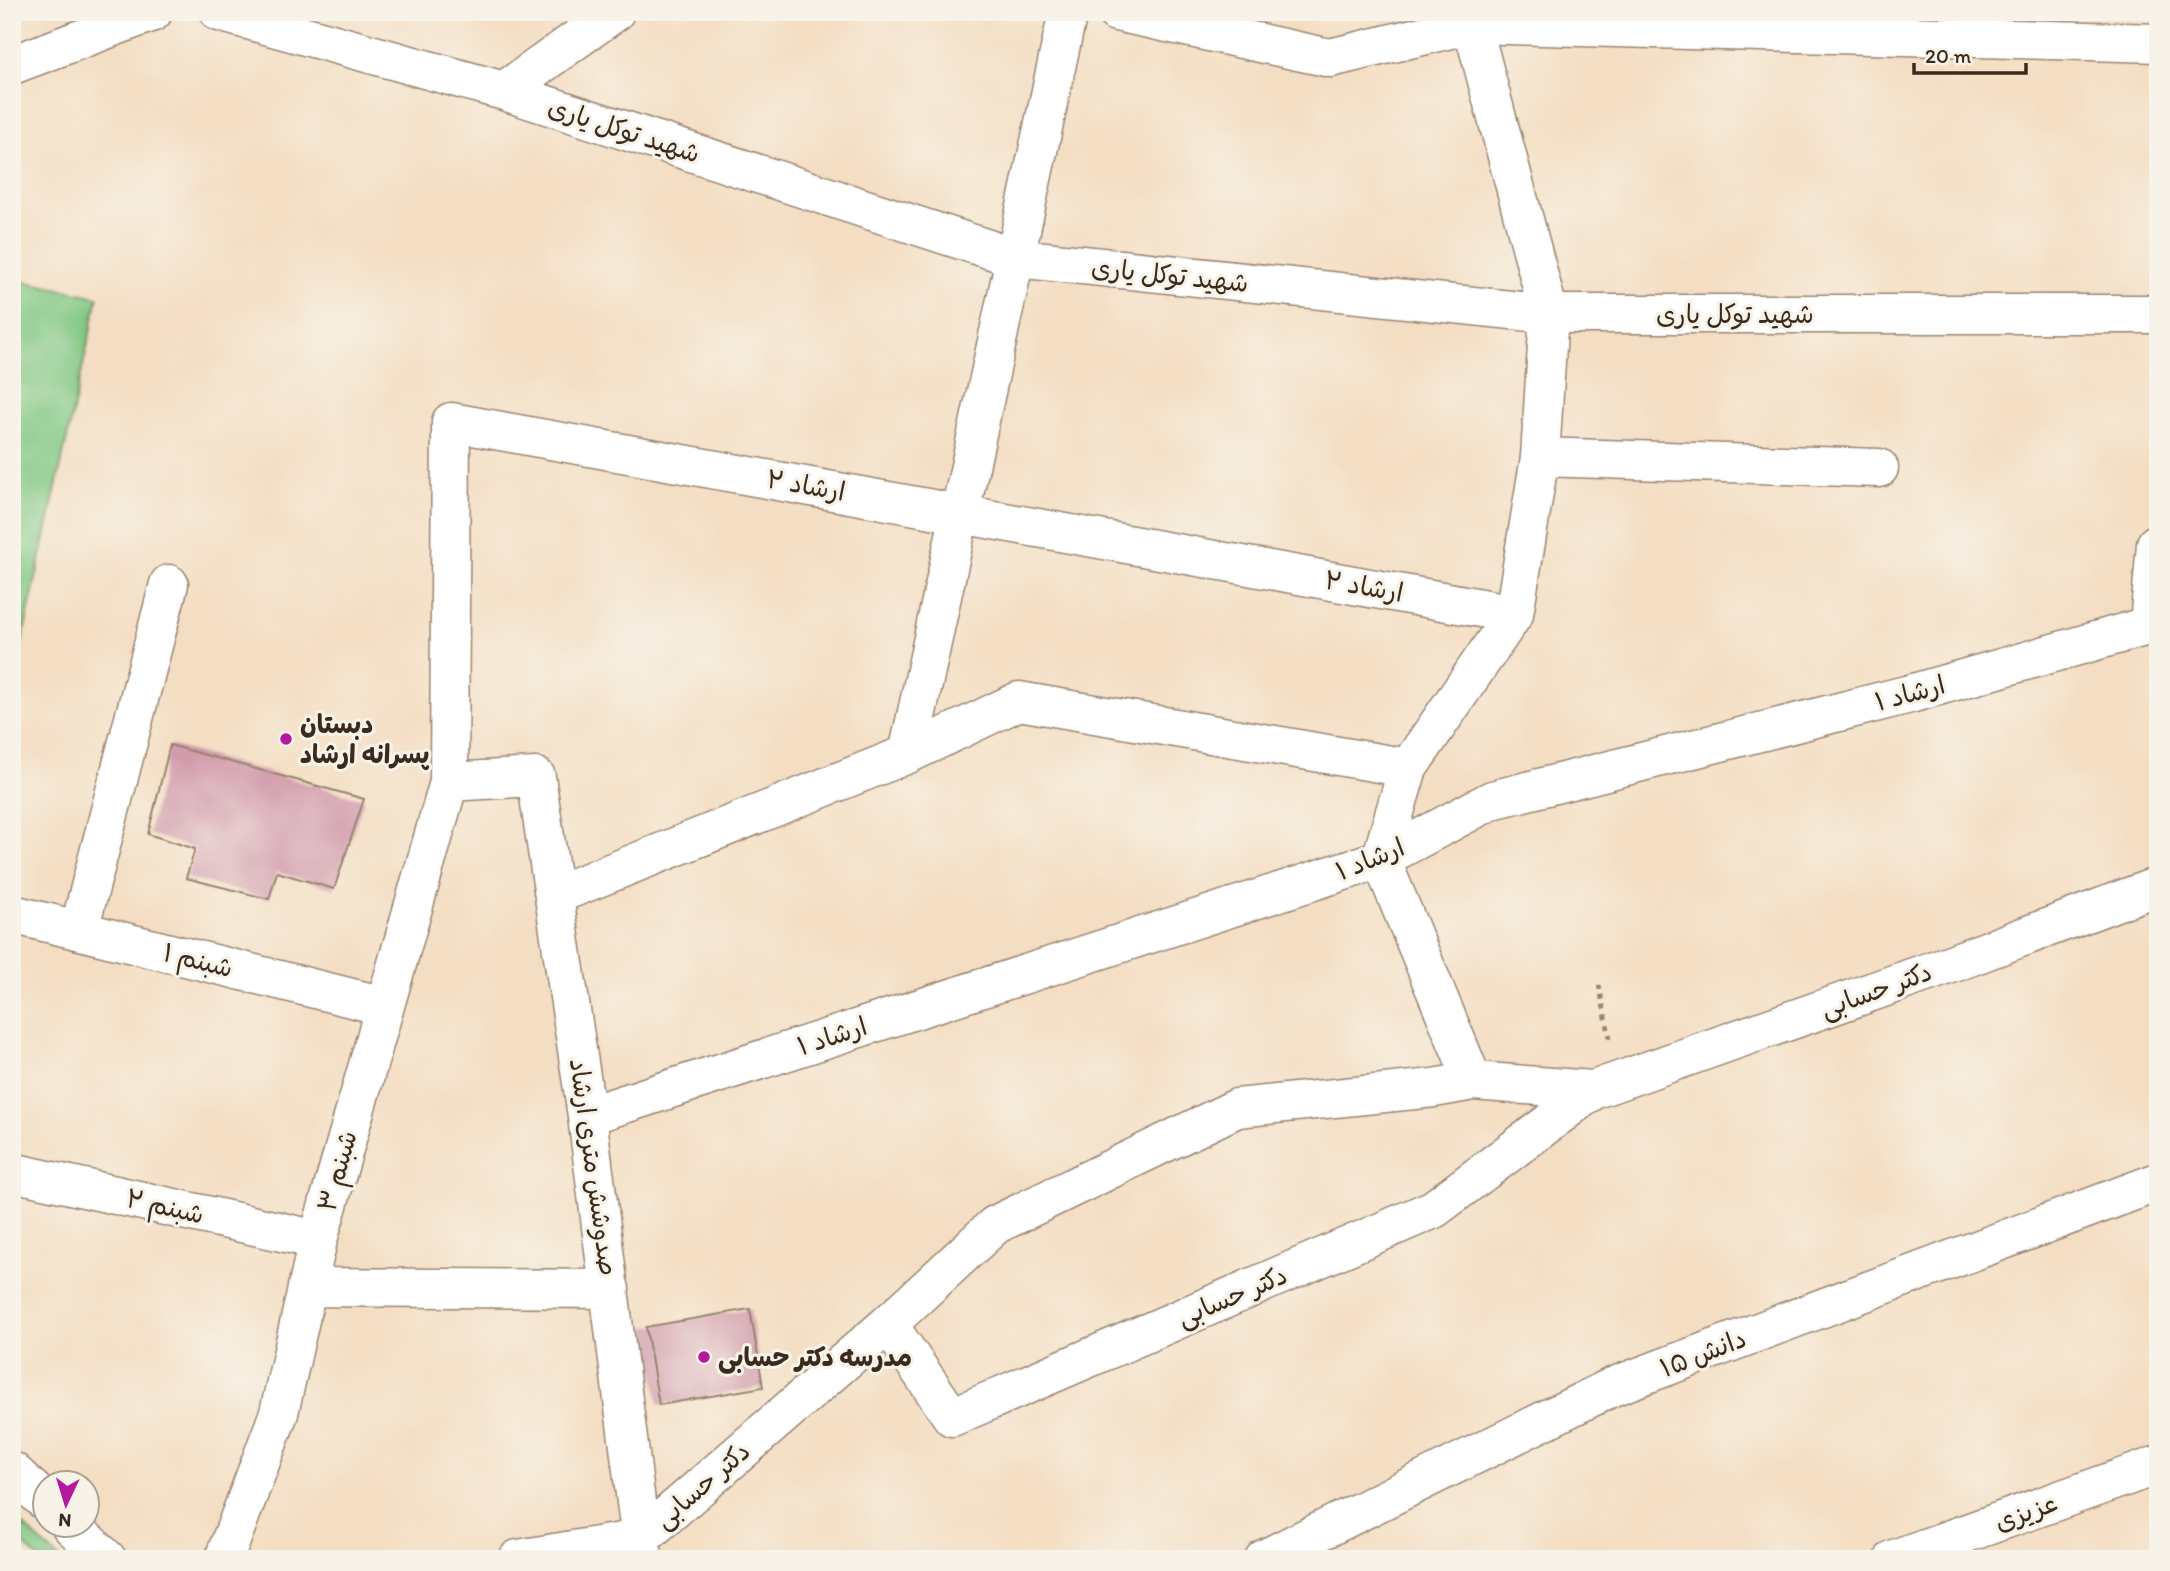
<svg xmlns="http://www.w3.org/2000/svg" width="2170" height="1571" viewBox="0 0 2170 1571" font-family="Itim,'Playpen Sans Arabic',sans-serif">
<rect width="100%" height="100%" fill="#f7f3e8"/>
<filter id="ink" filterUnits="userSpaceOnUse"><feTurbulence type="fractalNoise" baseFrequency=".0143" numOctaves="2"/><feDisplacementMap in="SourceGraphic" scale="14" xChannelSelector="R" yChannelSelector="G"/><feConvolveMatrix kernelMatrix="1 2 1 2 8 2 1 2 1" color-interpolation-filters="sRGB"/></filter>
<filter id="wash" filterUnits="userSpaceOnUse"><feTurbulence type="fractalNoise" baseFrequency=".00686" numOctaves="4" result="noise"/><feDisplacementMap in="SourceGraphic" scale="28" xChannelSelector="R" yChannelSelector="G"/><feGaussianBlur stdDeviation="1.57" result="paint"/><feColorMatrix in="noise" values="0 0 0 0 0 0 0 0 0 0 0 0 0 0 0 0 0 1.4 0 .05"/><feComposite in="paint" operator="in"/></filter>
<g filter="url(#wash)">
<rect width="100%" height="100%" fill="#f4dec3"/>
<path fill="#81c884" stroke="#5e7951" stroke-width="2" d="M12,279l86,18 -86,390z
M12,1515l47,44h-20l-27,-25z"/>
<g id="blocks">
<path fill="#d29bac" d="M170,745l194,54 -30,90 -57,-17 -8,27 -83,-21 9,-29 -47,-15z
M750,1309l13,78 -104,18 -13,-78z"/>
</g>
</g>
<g filter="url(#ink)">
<use href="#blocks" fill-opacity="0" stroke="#988470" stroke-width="2"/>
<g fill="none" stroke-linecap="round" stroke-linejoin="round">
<g stroke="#988470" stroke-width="41">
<path id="minor" d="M219,12l285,79 512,167 533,56h609
M1116,12l214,46 142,-34 24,-9
M12,65l141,-53
M504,91l111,-79
M1540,457l339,11
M2149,625l7,-81
M908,754l160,-742
M449,782l87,-5 51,339 56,441
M555,895l353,-141 111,-53 389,67
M12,914l372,92
M79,930l90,-346
M1473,1081l-92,-222 27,-91 106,-154 26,-157 9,-143 -77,-290 686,19
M587,1116l794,-257 111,-59 418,-106 248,-71
M12,1172l306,68
M307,1287l303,2
M888,1324l64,93 482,-208 159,-119
M12,1471l34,31
M71,1526l36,33
M224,1559l55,-146 39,-173 131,-458 2,-360 1063,192
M518,1559l122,-20 248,-215 107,-99 242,-117 197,-20 39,-7 120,9 358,-126 207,-78
M1264,1559l348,-172 546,-205
M1894,1559l264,-94"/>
</g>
<path stroke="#988470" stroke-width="4.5" stroke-dasharray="5 5" stroke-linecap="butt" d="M1599,985l12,58"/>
<use href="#minor" stroke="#fff" stroke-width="38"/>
</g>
</g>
<g fill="#b5179e" stroke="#f7f3e8" stroke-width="2.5">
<circle cx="286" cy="739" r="7"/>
<circle cx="704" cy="1357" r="7"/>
</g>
<g text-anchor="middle" stroke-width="6" stroke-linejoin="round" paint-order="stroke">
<g font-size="26" fill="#3b2a1e" stroke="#f7f3e8">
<text transform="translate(624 130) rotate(18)" y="9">شهید توکل یاری</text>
<text transform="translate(1170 275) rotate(6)" y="9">شهید توکل یاری</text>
<text x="1735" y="323">شهید توکل یاری</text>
<text transform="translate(806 485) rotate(10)" y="9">ارشاد ۲</text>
<text transform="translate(1364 586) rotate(10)" y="9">ارشاد ۲</text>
<text transform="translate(1910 693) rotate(-15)" y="9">ارشاد ۱</text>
<text transform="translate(1370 859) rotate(-22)" y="9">ارشاد ۱</text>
<text transform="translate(198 960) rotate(14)" y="9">شبنم ۱</text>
<text transform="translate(1876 990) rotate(-20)" y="9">دکتر حسابی</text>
<text transform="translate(832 1036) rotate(-18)" y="9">ارشاد ۱</text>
<text transform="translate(594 1167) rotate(82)" y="9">صدوشش متری ارشاد</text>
<text transform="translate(337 1171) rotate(-74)" y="9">شبنم ۳</text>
<text transform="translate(165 1206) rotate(13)" y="9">شبنم ۲</text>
<text transform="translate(1232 1296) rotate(-23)" y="9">دکتر حسابی</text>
<text transform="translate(1703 1353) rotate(-21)" y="9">دانش ۱۵</text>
<text transform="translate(702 1485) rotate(-41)" y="9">دکتر حسابی</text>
<text transform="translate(2026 1512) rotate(-20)" y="9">عزیزی</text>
</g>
<g font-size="26" font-weight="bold" fill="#3b2a1e" stroke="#f7f3e8" text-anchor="start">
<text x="300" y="733">دبستان<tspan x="300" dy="30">پسرانه ارشاد</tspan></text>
<text x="718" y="1366">مدرسه دکتر حسابی</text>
</g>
</g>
<rect width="2170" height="1571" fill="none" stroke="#f7f3e8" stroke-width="42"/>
<g transform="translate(66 1504) rotate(184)"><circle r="33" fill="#f7f3e8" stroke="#aca397" stroke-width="2"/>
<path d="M0-5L12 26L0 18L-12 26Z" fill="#b5179e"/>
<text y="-10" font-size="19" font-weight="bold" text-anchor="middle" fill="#3b2a1e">N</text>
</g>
<path d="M1914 63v10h112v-10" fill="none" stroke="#3b2a1e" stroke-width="3.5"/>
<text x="1925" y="63" font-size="21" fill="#3b2a1e" stroke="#f7f3e8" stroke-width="5" paint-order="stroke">20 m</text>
</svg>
